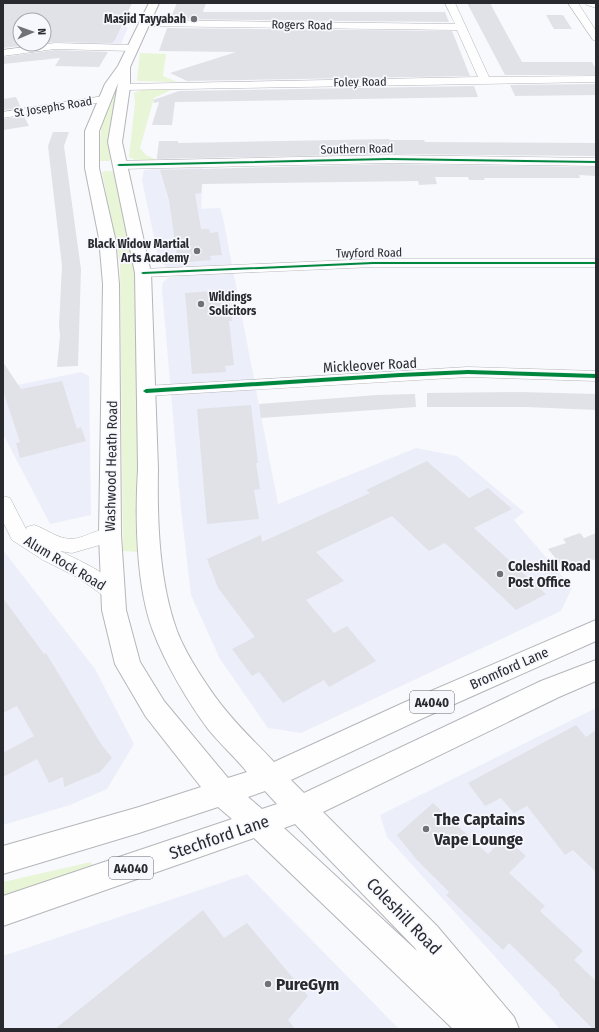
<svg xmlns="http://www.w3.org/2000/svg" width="599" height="1032" viewBox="0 0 599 1032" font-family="'Fira Sans Condensed',sans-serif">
<rect width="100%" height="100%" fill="#f8f9fd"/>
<path fill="#eceefa" d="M80,27h48l-7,17h-49z
M203,167l-2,42 19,-1 3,10 55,286 138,-56 41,8 67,56 -10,8 58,68 -11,23 -260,122 -33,-5 -48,-69 -29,-64 -10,-86 -19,-220 1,-7 7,-5 22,-2v-8h-25l-8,-6 -17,-81 2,-10z
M81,372l8,4 2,139 -41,9 -47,-90v-46z
M3,550l92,119 39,75 -27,45 -37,16 -67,20z
M596,708v321h-36l-173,-192 -7,-22z
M247,874l152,155h-396v-73z"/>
<path fill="#e9f5d7" d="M140,53l26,1 -3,22 14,6 -40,-1z
M173,89l-19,9 -14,50 6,7 10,5h-21l-6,-3 6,-54 -1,-10 8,-3z
M111,91h6l-8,46 2,22 -2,2h-9l1,-41z
M106,171h7l24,101 1,120v160l-15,-1 -3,-286 -18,-93z
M91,862l3,10 -91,29v-19z"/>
<path fill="#e1e2e7" d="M3,3h129l-17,37 -3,3 -57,-1 -11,1v-23h-24v24h16l-33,4z
M177,3h29l-3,9h242l4,10 -279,-3z
M467,3h23l32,59h70l4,7v6h-91z
M546,15h17l9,14h-18z
M167,28l285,3 18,45 -283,5 -17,-8 66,-21 -77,-1z
M55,50l53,2 -9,15 -44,-1 5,-8 -57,6v-7z
M596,84v11l-81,1 -5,-11z
M474,86l4,11 -303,5 -3,23h-20l7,-23 -5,1 -1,-3 26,-9z
M16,97l5,11 -18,2v-11z
M24,116l5,10 -26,4v-11z
M53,132h16l-5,14 17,123 -3,97 -21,1 3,-31 -1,-11 3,-59 -14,-120z
M389,139l1,1h34l1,2 171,1v13l-208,-2 -231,5v-2l2,-16h19v2z
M388,164l208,3v9l-17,-1 1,3h-96l1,2h-16l-1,-3h-33l2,7 -18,1 -1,-4 -216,3 -1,9 -6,1 6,35h8l1,4 8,-1 4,23 -12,1 1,4 -33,3 -9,-63 -9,-30z
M228,290l4,31h-3l5,44 -9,1 1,6 -34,2 -7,-81z
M3,362l18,27 41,-8 15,48 4,-2 5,14 -66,17 -4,-15 4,-1 -17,-51z
M520,392l76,2v16l-70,-3h-99v-14z
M415,394l1,13 -155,11 -2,-14 118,-9z
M251,405l7,58h-2l4,26 -6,1 5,29 -52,5 -10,-115z
M427,461l42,37 19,-10 24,21 -38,19 72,66 -30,16 -71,-67 -16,8 -37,-35 -76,36 28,29 -38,19 28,33 13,-7 29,35 -47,26 -5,-7 -41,23 -24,-31 -7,4 -20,-27 23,-12 -37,-49 -11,-29 54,-24 1,7 108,-49 -4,-3z
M580,533l4,5 12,-5v26l-31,11 -17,-21 18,-6 -3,-4z
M3,598l41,56 2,-1 55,91 11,14 -12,14 -36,15 -1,-10 -14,6 -12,-24 -34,18v-24l31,-17 -17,-30 -14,7z
M576,725l10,12 10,-7v142l-23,-22 -8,5 -38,-49 -13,7 -13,-15 -16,8 -17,-23z
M433,803l55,51 17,-17 21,19 -17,17 36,33 -5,5 43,40 -9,9 22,21v48h-3l-34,-34 1,-2 -51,-50 -6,7 -27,-26 -30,-29 3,-3 -33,-33 -19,-24z
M203,910l21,28 23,-15 61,73 -20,24 7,9h-240z"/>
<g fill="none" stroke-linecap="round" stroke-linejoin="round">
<g stroke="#b5b6ba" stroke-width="1">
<path id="minor" d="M445,3h10l34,74 107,-1v6l-472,8 -5,-3 5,-3 354,-7 -21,-47 -314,-4 -5,-3 5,-3 312,4z
M568,3h10l18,28v10l-3,-1z
M585,3h11v5l-9,-3z
M55,43l77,2 5,3 -5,3 -77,-2 -52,7v-6z
M104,96l4,1 1,2 -1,2 -105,17v-6z
M388,155l208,3v8l-208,-3 -269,6 -4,-1 -2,-3 2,-3 4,-1z
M373,259h223v8h-223l-230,10 -5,-1 -2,-3 2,-3 5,-1z
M468,367l128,4v10l-128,-4 -322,19 -6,-1 -2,-4 2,-4 6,-1z
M3,496l7,2 16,31 1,-2 7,-2c13,4 23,14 38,14 15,-1 29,-14 45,-9l3,5 -3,5 -45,13 -12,-2c16,8 53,24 62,40l-3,6 -7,2 -7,-2 -26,-19 -36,-18 -31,-20 -9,-18z"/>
</g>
<g stroke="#b5b6ba" stroke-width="2">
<path id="major" d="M149,3h10l-29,64v20l-8,55 29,131 7,196c-1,52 1,113 19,162 9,24 34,62 51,82 14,17 31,33 46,49l129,-59 193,-83v21l-175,78 -130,61 13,13 237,-112 55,-21v21l-37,16 -236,115 114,114 77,91 5,12h-66l-199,-191 -251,88v-30l229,-77 -14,-12 -79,26 -136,41v-28l136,-39 62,-20 -55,-70 -27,-46 -4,-7 -13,-54 -3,-75 4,-251 -4,-46 -14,-70v-37l20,-47 13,-18zM118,83l-10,59 27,131 3,196c-3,48 -2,117 15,162 12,32 35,71 55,98 12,15 27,28 39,43l-19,6 -64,-77 -24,-39 -14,-52 -5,-75 -2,-251 -4,-46 -16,-70v-37zM265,791l12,13 -15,5 -14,-12zM295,824l120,124 2,3 -133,-123z"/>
</g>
<use href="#minor" fill="#fefeff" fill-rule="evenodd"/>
<use href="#major" fill="#fefeff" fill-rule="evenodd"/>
<g stroke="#f7f8fe" stroke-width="2">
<path id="cycleway" d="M388,158l208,3v2l-208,-3 -269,6 -2,-1 2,-1z
M373,262h223v2h-223l-230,10 -2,-1 2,-1z
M468,370l128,4v4l-128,-4 -68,3 -254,16 -3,-2 3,-2 254,-16z"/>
</g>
<use href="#cycleway" fill="#00873e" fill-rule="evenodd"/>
</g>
<g fill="#717278" stroke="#f7f8fe" stroke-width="1.5">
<circle cx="194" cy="19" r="4"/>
<circle cx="197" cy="251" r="4"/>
<circle cx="201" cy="304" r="4"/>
<circle cx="500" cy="574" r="4"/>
<circle cx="426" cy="829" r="4"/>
<circle cx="268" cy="984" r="4"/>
</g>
<g text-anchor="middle" stroke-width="3.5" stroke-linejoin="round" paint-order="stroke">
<g font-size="12" font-weight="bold" fill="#292a30" stroke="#f7f8fe" text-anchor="end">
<text x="186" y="23">Masjid Tayyabah</text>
<text x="189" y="248">Black Widow Martial<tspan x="189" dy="14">Arts Academy</tspan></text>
<text x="209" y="301" text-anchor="start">Wildings<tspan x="209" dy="14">Solicitors</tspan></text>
</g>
<g font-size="12" fill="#292a30" stroke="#f7f8fe">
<text transform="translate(302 25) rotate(1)" y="4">Rogers Road</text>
<text transform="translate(360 82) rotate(-1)" y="4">Foley Road</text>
<text transform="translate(53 107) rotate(-9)" y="4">St Josephs Road</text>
<text transform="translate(357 149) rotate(-1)" y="4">Southern Road</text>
<text transform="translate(369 253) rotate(-1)" y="4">Twyford Road</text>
</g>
<g fill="#f7f8fe" stroke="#67686e" stroke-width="1">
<rect x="410" y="691" width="44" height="22" rx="3"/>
<rect x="109" y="857" width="44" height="22" rx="3"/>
</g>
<g font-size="13" font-weight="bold" fill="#292a30">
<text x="432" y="707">A4040</text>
<text x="131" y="873">A4040</text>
</g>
<g font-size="14" fill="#292a30" stroke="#f7f8fe">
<text transform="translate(370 365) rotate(-3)" y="5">Mickleover Road</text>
<text transform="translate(111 466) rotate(-89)" y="5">Washwood Heath Road</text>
<text transform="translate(65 563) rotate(31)" y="5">Alum Rock Road</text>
<text transform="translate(509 668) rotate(-24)" y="5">Bromford Lane</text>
</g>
<g font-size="14" font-weight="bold" fill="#292a30" stroke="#f7f8fe" text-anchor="start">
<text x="508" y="571">Coleshill Road<tspan x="508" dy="16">Post Office</tspan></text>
</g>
<g font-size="17" font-weight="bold" fill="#292a30" stroke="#f7f8fe" text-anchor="start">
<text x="434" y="825">The Captains<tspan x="434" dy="20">Vape Lounge</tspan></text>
<text x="276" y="990">PureGym</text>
</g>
<g font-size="17" fill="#292a30" stroke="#f7f8fe">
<text transform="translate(219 837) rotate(-19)" y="6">Stechford Lane</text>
<text transform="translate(404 916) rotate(46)" y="6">Coleshill Road</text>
</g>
</g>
<rect width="599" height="1032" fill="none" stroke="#292a30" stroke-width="8"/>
<g transform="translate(32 32) rotate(88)"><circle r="19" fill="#f7f8fe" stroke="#a5a6ac"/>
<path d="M0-3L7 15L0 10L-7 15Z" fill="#717278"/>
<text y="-6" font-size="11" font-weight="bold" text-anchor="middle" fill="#292a30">N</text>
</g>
</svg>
